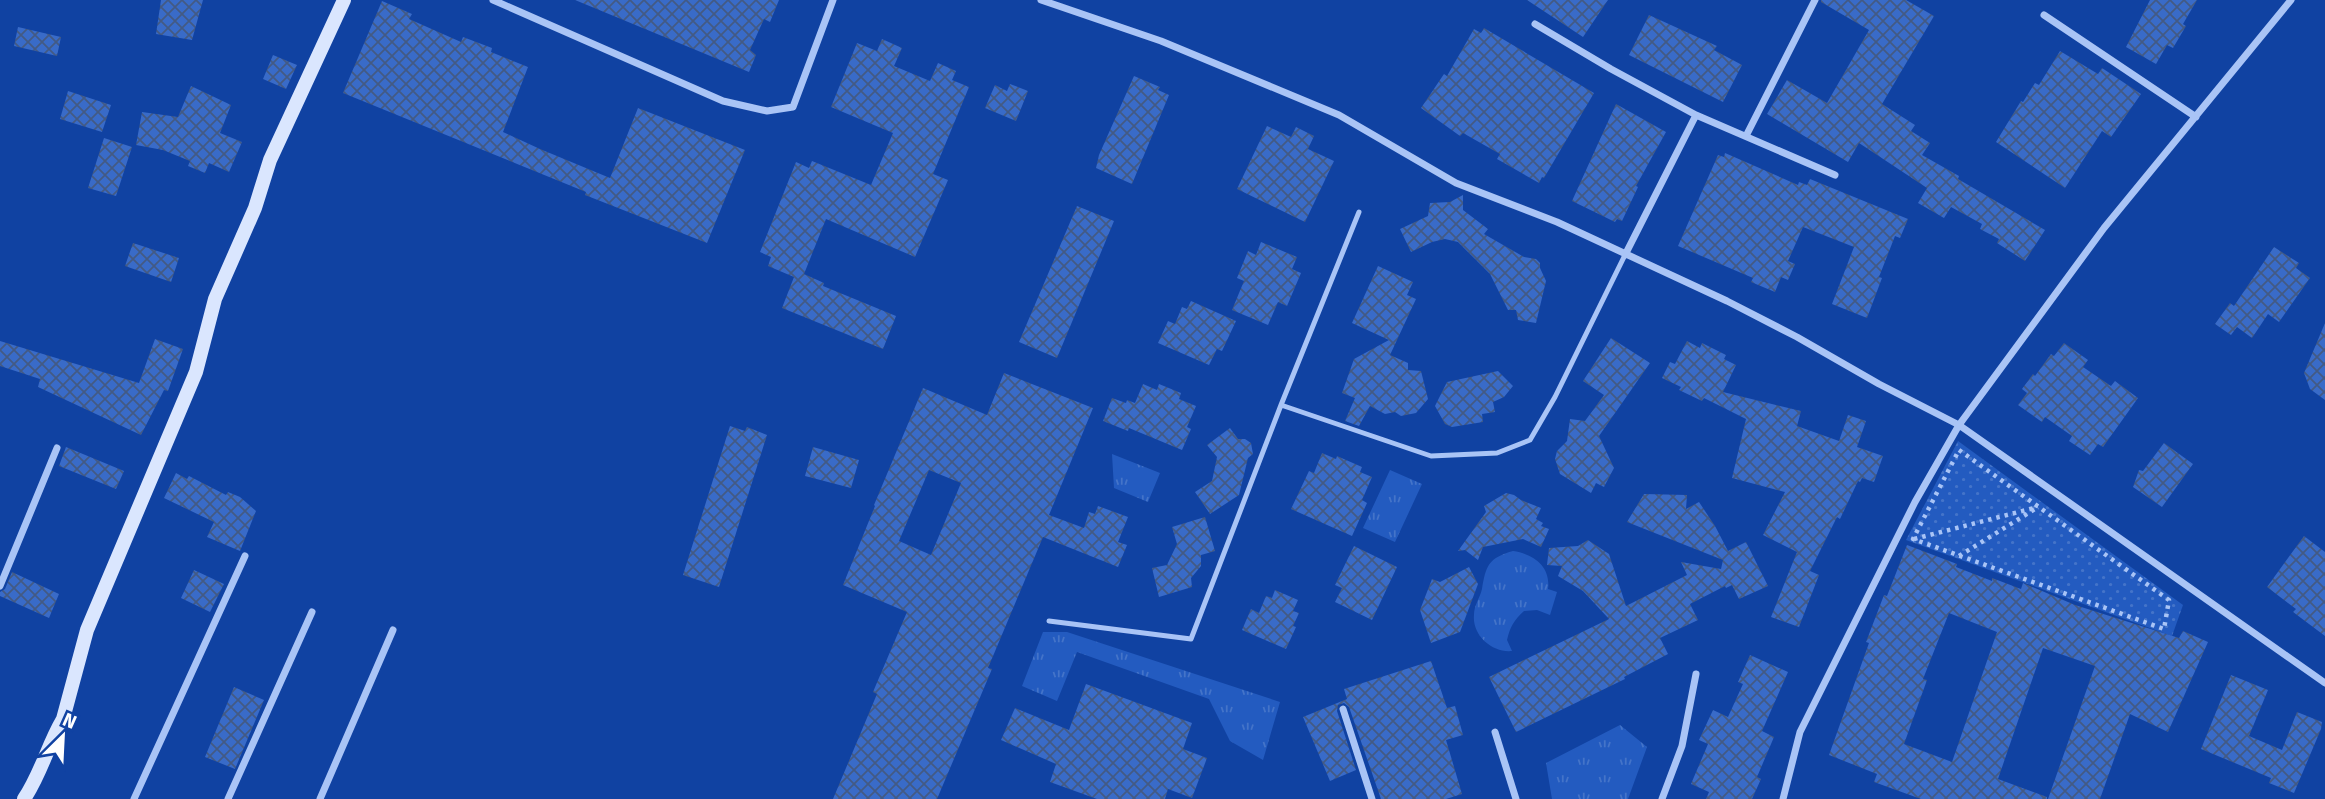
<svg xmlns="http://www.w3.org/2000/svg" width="2325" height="799" viewBox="0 0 2325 799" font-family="'Fira Sans',sans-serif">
<defs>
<pattern id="grass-tufts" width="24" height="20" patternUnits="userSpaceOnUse" patternTransform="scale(1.75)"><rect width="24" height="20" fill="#235bc0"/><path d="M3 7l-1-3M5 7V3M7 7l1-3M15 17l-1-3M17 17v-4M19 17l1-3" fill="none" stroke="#4474c9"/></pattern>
<pattern id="park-dots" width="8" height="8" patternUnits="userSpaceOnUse" patternTransform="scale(1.75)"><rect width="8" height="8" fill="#235bc0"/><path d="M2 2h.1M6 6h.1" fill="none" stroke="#4474c9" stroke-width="1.8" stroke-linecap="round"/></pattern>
<pattern id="building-cross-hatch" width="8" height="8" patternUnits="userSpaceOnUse" patternTransform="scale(1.75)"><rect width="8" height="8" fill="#396bc8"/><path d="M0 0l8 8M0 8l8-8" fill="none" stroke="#435a84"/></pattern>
</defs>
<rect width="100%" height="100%" fill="#1042a2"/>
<path fill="url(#grass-tufts)" d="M1112,454l48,19 -12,29 -34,-14z
M1390,470l32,14 -27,58 -32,-14z
M1513,551c20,3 38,15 35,38l9,3 -7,23 -13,-5 -13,1c-10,9 -14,16 -17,29l5,11c-19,2 -40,-15 -38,-36 0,-10 6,-17 8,-26 4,-23 6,-31 31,-38z
M1043,632h24l213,70 -17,58 -33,-19 -21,-42 -132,-47 -20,49 -35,-15z
M1620,725l27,22 -19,52h-76l-6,-36z"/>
<path fill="url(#park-dots)" d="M1958,441l225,164 -11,31 -266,-96z"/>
<path fill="url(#building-cross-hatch)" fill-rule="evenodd" d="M161,0h42l-11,40 -36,-6z
M575,0h204l-9,22 -6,-3 -14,31 6,5 -7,17z
M1527,0h81l-25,37z
M1821,0h85l28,16 -52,88 33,21 -4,6 19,12 -8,12 37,21 -1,3 87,51 -20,31 -28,-18 2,-4 -19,-10 2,-5 -31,-17 -7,11 -26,-15 9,-15 -68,-45 -11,19 -81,-48 20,-34 40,23 42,-73 -48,-28z
M2150,0h47l-14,24 3,2 -13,22 -6,-3 -11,19 -30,-17z
M382,1l30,13 -3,5 52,23 2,-5 29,11 -1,4 37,15 -25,65 37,17 70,29 28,-70 107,42 -38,93 -122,-48 1,-3 -243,-99z
M1649,15l68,31 -3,4 28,15 -19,37 -94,-47z
M18,27l43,10 -4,19 -43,-10z
M1484,28l110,65 -50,85 -2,-1 -3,6 -42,-24 3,-5 -37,-21 -3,3 -39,-28 23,-34 3,2 27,-47 7,4z
M882,39l20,9 -8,18 36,15 8,-18 18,8 -4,9 17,7 -36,87 15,6 -33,77 -89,-38 -22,55 20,9 -1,3 73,30 -13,33 -101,-41 12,-31 -26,-11 3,-9 -11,-5 36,-90 13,6 3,-7 59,24 22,-52 -62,-26 26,-64 20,8z
M2060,51l38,23 4,-6 39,26 -30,43 -9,-6 -37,57 -69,-46 25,-41 2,1 12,-19 4,2z
M273,55l24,10 -11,24 -23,-10z
M1134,76l26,11 -2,3 11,5 -37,89 -36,-16 3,-13z
M1010,84l18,7 -12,30 -31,-13 10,-23 12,6z
M191,86l40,19 -11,28 22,9 -13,30 -20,-9 -4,10 -17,-7 2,-5 -27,-11 -27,-5 6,-33 36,5z
M68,91l43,14 -9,27 -42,-13z
M1616,104l50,28 -30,54 2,1 -16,34 -5,-2 -2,3 -43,-21z
M1267,126l24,11 5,-10 18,9 -6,13 26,12 -29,61 -68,-33z
M104,138l28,9 -16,49 -28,-8z
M1725,153l73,32 1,-3 8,3 3,-6 98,40 -8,19 -5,-2 -16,41 3,1 -15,40 -35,-14 22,-57 -51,-20 -15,34 7,3 -7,16 -7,-3 -6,15 -24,-10 2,-4 -75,-32 40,-91 6,2z
M1463,195v15l25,19 -4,5 40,23 12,2 4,4v5l6,13 -10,42 -18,-3 -2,-10h-8l-18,-36 -32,-32 -13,-3 -13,3 -21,10 -11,-23 28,-13 2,-13 20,-1z
M1077,206l37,15 -57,137 -38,-16z
M1261,242l36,15 -5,12 9,4 -14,33 -9,-4 -10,23 -36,-15 12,-29 -7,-3 11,-27 8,4z
M133,243l46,15 -8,24 -46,-16z
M2274,247l25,16 -3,5 14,10 -31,44 -11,-8 -16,24 -15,-11 -6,8 -16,-11 15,-21 4,3z
M1378,266l35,16 -6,13 9,4 -26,56 18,8v7l13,1 7,28 -12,14 -15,3 -6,-4 -10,2 -15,-8 -11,20 -14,-5 10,-23 -13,-5 12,-34 35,-19 -37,-17z
M1191,301l45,20 -14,30 -5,-2 -8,16 -51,-22 10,-22 7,3 7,-17 5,2z
M2325,323v77l-15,-11 -6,-16z
M1611,338l39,25 -51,73 15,32 -10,19 -8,-4 -5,10 -31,-19 -5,-15 2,-8 10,-10 3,-22 15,2 19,-26 -21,-14z
M155,339l28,10 -15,42 -4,-1 -23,45 -103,-48 2,-8 -40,-13v-25l139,42z
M1687,341l13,7 2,-5 24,12 -2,4 12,6 -13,27 78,19 -4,15 42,15 9,-26 18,6 -9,26 26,9 -9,26 -12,-4 -2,4 -2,-1 -18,38 -3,-2 -27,54 9,4 -20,52 -28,-10 26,-65 -34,-17 22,-43 -53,-14 14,-59 -42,-21 -2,3 -23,-11 2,-3 -19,-9 8,-16 5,2z
M2064,343l24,17 -5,7 28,19 4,-5 23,17 -35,49 -5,-3 -8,11 -21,-14 3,-5 -27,-19 -3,5 -24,-17 9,-12 -5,-4 11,-15 2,2 16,-22 3,2z
M1498,371l15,15 -9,11 -11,5 2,10 -13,2 1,8 -31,5 -7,-3 -10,-18 12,-24z
M1004,373l89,35 -44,107 35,13 5,-16 6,2 3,-8 30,11 -10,25 9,3 -9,22 -75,-30 -55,131 4,1 -55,130h-104l44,-105 -4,-2 34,-80 -64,-27 32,-79 -1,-1 49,-117 64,27zM929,470l32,13 -30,72 -32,-14z
M1143,384l14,6 2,-6 22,9 -2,6 17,7 -9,21 4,2 -9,21 -53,-22 -1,3 -25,-10 9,-23 14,5 1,-3 8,3z
M730,426l15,5 2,-4 20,8 -48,152 -36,-12z
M1230,428l8,11h7l6,4 2,11 -5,4 -9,37 -29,19 -15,-22 17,-11 5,-24 -10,-12z
M2164,443l29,21 -31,43 -29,-20 6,-17 4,1z
M66,447l58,24 -8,18 -57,-23z
M813,447l46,13 -8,28 -46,-12z
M1322,453l14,6 1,-3 25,11 -2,5 12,5 -10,23 5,3 -15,33 -61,-27 18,-38 5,2z
M176,473l11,6 2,-3 37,19 2,-3 12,5 16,14 -16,40 -33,-14 7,-15 -50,-24z
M1506,493l8,2 7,5 20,8 -5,11 7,4 -2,3 8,3 -8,18 -18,-8 -40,8 -5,13 -13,-10 -7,1 28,-39 -2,-6z
M1644,494l43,1 -1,14 13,-7 16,24 13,25 18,-9 22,44 -29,13 -7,-14 -6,3 -1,-2 -35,18 8,16 -38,18 8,16 -44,23 1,2 -109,53 -27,-55 120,-58 -26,-28 -25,-15 4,-10 -15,-1 2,-17 29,-2 10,-6 21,14 17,52 61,-31 -6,-13 40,7 2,-9 -96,-38z
M1205,517l10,34 -14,4v11l-10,12 1,9 -33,10 -7,-29 15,-3 10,-21 -5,-17z
M2304,536l21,16v84l-32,-24 3,-3 -29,-22z
M1907,545l50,19 -1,3 36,14v-3l29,11 2,-6 52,22 104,33 4,-7 25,11 -40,90 -38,-18 -30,85h-52l47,-133 -52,-18 -45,131 49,18v2h-126l-47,-17 3,-8 -48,-19 40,-112 -3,-1 18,-47 3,1zM1949,613l48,19 -45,130 -48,-18 23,-64 -4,-1z
M1354,546l43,21 -25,53 -37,-18 7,-14 -7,-3z
M1469,567l9,17 -18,48 -29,11 -11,-33 12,-31 8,3z
M194,570l30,14 -14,28 -29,-14z
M12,572l47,22 -10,24 -49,-22v-4l5,-3z
M1275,590l23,10 -5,11 6,2 -6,13 3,1 -10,22 -44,-19 9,-21 8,4 7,-17 6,2z
M1750,655l38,17 -26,59 12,6 -17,40 4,2 -9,20h-46l3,-7 -18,-8 17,-40 -9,-4 14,-30 15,7 15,-33 -5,-2z
M1431,661l16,47 8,-2 8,29 -17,5 16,54 -16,5h-65l-32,-92 -5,-4 -6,2 -1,6 19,59 -26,11 -27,-64 44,-18 -3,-10z
M2231,675l37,15 -19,46 33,14 15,-38 25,10 -1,7 -27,64 -25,-10 2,-5 -70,-29z
M1086,684l106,39 -9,26 24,9 -15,40 -24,-9 -3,10h-68l-47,-17 6,-18 -55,-24 14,-32 54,22z
M234,687l30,13 -29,69 -30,-12z"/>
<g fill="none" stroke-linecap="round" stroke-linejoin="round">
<path stroke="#a9c4f6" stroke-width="4.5" stroke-dasharray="3.5 5" stroke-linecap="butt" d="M1959,450l210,150 -5,29 -251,-90z
M1914,539l124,-32
M1959,556l76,-47"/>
<path stroke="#a9c4f6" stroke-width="5" d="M1281,405l150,51 66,-3 33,-13 25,-43 70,-142
M1049,621l142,18 90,-234 78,-193"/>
<path stroke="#a9c4f6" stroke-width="7" d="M493,0l230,101 44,10 26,-4 40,-107
M1041,0l120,41 178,74 117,68 101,39 170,79 70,36 82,47 80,41 366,258
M2044,15l152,102
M1535,24l76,45 85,46 -71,140
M1696,115l139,60
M1746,136l69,-136
M0,586l57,-138
M1343,709l29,90
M1495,732l21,67
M134,799l111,-243
M228,799l84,-187
M320,799l73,-169
M1662,799l20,-53 14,-72
M1783,799l17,-67 115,-230 44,-77 145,-197 187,-228"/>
<path stroke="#dae6fe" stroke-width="14" d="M24,799c18,-27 23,-53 39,-80l24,-89 109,-258 19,-73 40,-91 15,-48 74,-160"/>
</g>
<g transform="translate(63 736) rotate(24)" stroke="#1042a2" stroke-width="5" paint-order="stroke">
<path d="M0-5L12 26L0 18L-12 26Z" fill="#ffffff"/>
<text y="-10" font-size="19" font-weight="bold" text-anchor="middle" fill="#ffffff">N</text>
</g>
</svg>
